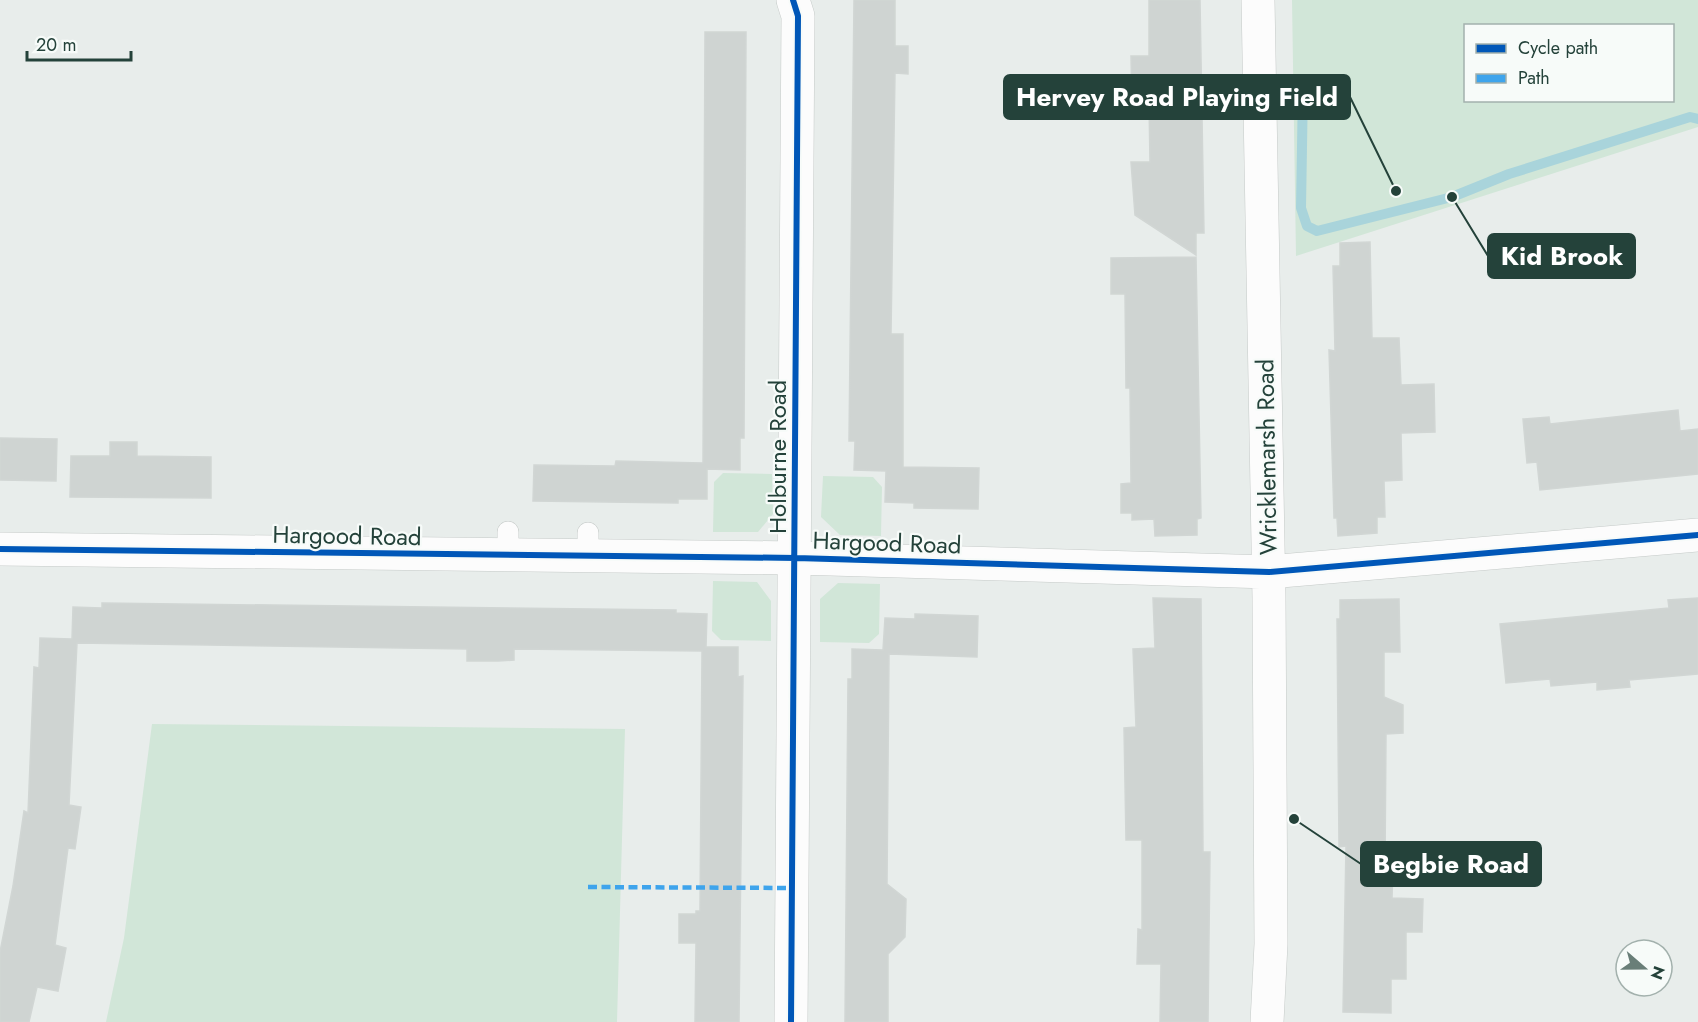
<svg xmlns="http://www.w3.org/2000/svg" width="1698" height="1022" viewBox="0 0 1698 1022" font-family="Jost,sans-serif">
<rect width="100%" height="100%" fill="#e8edeb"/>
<path fill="#d1e6d8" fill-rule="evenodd" d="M1292,0h406v127l-402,129zM1466,26h206v74h-206z
M723,473l49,1 1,40 -15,18h-45l1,-50z
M823,476l50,1 9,10 -1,49 -41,-1 -19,-18z
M713,581l44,1 14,19v40l-50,-1 -9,-9z
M838,583l42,1 -1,50 -10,9 -49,-1v-43z
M152,724l473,5 -8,293h-511l18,-84z"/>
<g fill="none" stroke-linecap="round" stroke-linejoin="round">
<path stroke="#a9d4db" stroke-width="10" d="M1303,86l-2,122 6,18 10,5 135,-34 57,-23 181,-57 8,2"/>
</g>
<path fill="#cfd4d2" stroke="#d1d6d4" stroke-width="1.5" d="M854,0h41v46h13v28l-13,-1 -4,261h12v133l76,1 -1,41 -64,-1v-5l-29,-1 1,-31 -32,-1 1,-29h-6z
M1149,0h51l4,233h-8v22l-61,-40 -4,-53h19l-1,-60 -17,1 -1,-47h18z
M705,32h41l-2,406h-4v32l-33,-1v30h-29v4l-145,-2 1,-36 81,1 1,-5 87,2z
M1370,242l2,96h27l2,47 33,-1 1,48 -34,1 1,47 -18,1 1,36h-8v16l-39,3 -1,-18h-3l-5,-168 6,1 -2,-85h7v-23z
M1196,257l5,261 -4,1v16l-42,1 -1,-17 -22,1v-7h-11v-29l10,-1 -1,-95h-4l-1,-94h-14v-36z
M1678,410l2,21 18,-2v45l-158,16 -3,-28 -10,1 -4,-44 26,-2 1,7z
M0,438l57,1 -1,42 -56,-1z
M110,442h27v14l74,1v41l-141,-1 1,-41h39z
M1153,598l48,1 2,253h7l-2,170h-48l1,-58h-24l1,-35 4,1v-90h-16l-2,-112 12,-1 -3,-78 22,-1z
M1698,598v76l-69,6 1,7 -33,3v-8l-46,4 -1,-7 -44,4 -6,-59 169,-16 -1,-8z
M1399,599l1,53h-16v45l19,8v28l-17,1 -1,131 8,1 -1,32 31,1 -1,33h-16v47h-15v34l-48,-1 3,-166 -7,1 -2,-228h3v-19z
M102,603l574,7v3l31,1 -1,33h32v30l5,-1 -4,346h-44l1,-79h-17v-29h17v-3h4l2,-260 -188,-2v11l-16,1h-31v-12l-390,-6 -8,162 12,2 -6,42 -7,-1 -13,97 11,3 -8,43 -21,-4 -8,35h-29v-70l13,-66 11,-75 4,2 6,-146 5,1 1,-30 32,1 1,-32 29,1z
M915,614l63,2 -1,41 -88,-3 -2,230 19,15 -1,38 -17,17v68h-43l3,-343h4v-30l31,1 2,-32 30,1z"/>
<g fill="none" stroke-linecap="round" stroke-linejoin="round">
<g stroke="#c5cac8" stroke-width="22">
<path id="service" d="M588,533v25
M508,557v-25"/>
</g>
<g stroke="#c5cac8" stroke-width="34">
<path id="minor" d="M1258,0l11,598 2,346 -4,78
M0,549l796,9 473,14 429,-37
M791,1022l7,-1006 -5,-16"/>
</g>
<use href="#service" stroke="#fcfcfc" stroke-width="21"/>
<use href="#minor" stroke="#fcfcfc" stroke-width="33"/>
<path stroke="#3ea4ec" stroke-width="4.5" stroke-dasharray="9 4.5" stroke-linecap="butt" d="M588,887l204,1"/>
<g stroke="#f7fbf9" stroke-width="10">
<path id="cycleway" d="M0,549l796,9 473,14 429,-37
M791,1022l7,-1006 -5,-16"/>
</g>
<use href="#cycleway" stroke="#0057b8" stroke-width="6"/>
</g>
<g text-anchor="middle" stroke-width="4.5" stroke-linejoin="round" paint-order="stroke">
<g font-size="24" fill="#24423a" stroke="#f7fbf9">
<text transform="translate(778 457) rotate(-90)" y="8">Holburne Road</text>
<text transform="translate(1267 457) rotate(-91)" y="8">Wricklemarsh Road</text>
<text transform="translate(347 536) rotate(1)" y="8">Hargood Road</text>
<text transform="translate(887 543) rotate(2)" y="8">Hargood Road</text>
</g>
</g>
<path fill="none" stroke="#24423a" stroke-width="2" d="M1396 191L1350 97M1452 197L1488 256M1294 819L1361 864"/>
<g fill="#24423a" stroke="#f7fbf9" stroke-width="2">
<circle cx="1396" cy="191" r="6"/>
<circle cx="1452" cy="197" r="6"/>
<circle cx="1294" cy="819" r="6"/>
</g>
<g fill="#24423a" stroke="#24423a" stroke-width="2">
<rect x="1004" y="75" width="346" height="44" rx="6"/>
<rect x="1488" y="234" width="147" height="44" rx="6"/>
<rect x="1361" y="842" width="180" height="44" rx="6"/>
</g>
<g font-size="26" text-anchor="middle" font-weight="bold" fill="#fff">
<text x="1177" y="106">Hervey Road Playing Field</text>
<text x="1562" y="265">Kid Brook</text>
<text x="1451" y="873">Begbie Road</text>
</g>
<rect x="1464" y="24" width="210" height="78" fill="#f7fbf9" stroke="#a3b1ad" stroke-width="1.5"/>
<rect x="1476" y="44" width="30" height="9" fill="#0057b8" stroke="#a3b1ad" stroke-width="1.5"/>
<text x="1518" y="54" font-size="18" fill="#24423a">Cycle path</text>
<rect x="1476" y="74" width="30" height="9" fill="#3ea4ec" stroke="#a3b1ad" stroke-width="1.5"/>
<text x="1518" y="84" font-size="18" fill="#24423a">Path</text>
<g transform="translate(1644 968) rotate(110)"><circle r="28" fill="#f7fbf9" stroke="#a3b1ad" stroke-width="1.5"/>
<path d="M0-4.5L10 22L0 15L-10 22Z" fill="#697e78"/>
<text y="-9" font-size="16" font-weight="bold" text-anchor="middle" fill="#24423a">N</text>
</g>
<path d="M27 51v9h104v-9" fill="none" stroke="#24423a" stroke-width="3"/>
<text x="36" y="51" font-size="18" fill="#24423a" stroke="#f7fbf9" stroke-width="4.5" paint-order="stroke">20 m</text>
</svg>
